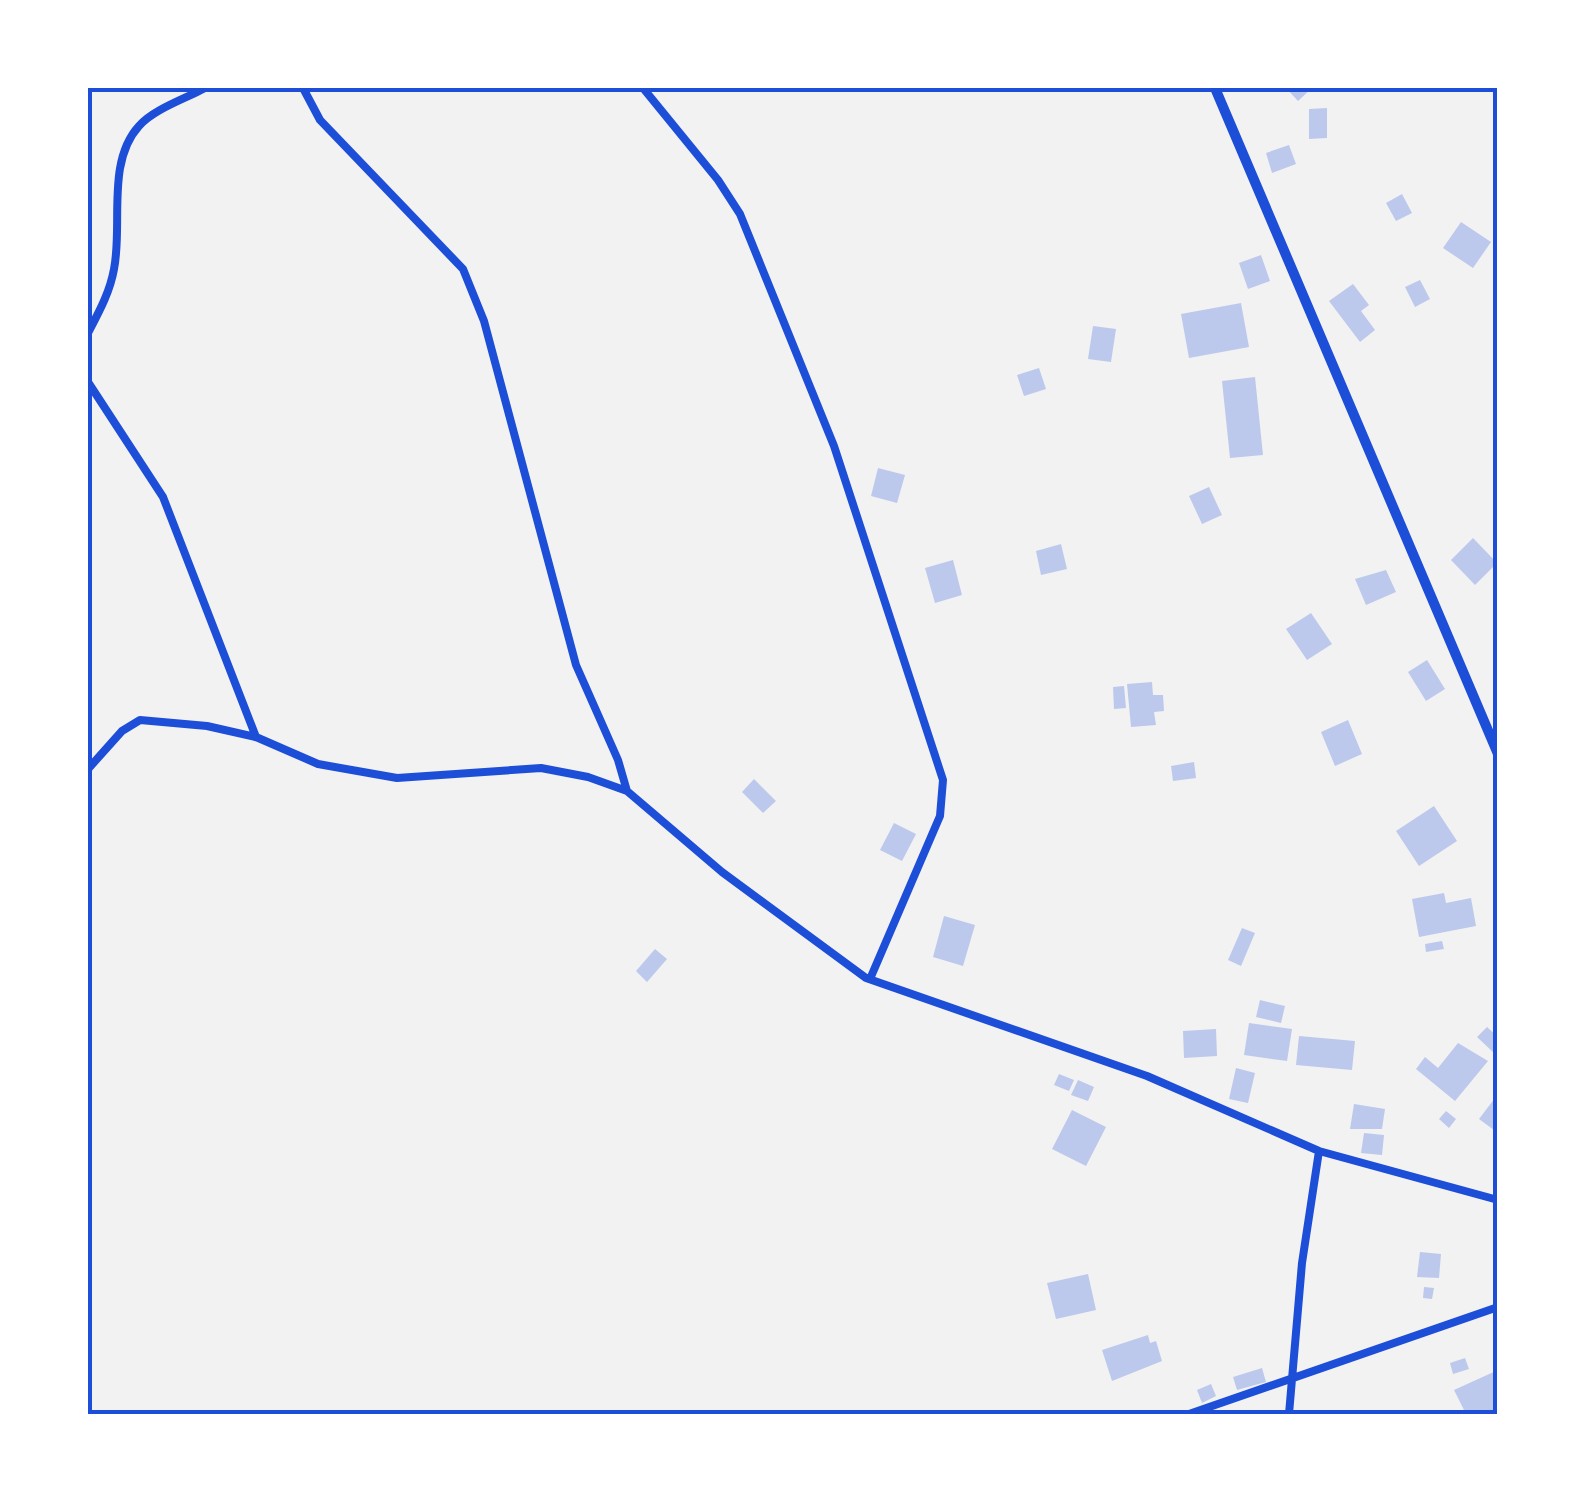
<svg xmlns="http://www.w3.org/2000/svg" width="1585" height="1502" viewBox="0 0 1585 1502" font-family="'Space Grotesk',sans-serif">
<rect width="100%" height="100%" fill="#f2f2f2"/>
<path fill="#bdc9ec" d="M1286,88h26l-14,13z
M1327,108v30l-18,1v-30z
M1289,145l7,19 -24,9 -6,-20z
M1402,194l10,19 -16,8 -10,-18z
M1461,222l30,20 -18,26 -30,-20z
M1261,255l9,26 -22,8 -9,-26z
M1420,280l10,19 -15,8 -10,-20z
M1353,284l16,21 -8,6 14,19 -15,12 -31,-41z
M1241,303l8,44 -60,11 -8,-44z
M1093,326l23,3 -5,33 -23,-3z
M1039,368l7,21 -22,7 -7,-21z
M1255,377l8,78 -33,3 -8,-77z
M878,468l27,7 -8,28 -26,-7z
M1209,487l13,28 -20,9 -13,-28z
M1473,538l24,25 -22,22 -24,-25z
M1061,544l6,25 -26,6 -5,-24z
M953,560l9,35 -27,8 -10,-35z
M1386,570l10,22 -30,13 -11,-26z
M1311,613l21,31 -25,16 -21,-31z
M1427,660l18,29 -19,12 -18,-29z
M1152,682l1,13h10l1,16 -10,1 2,13 -25,2 -4,-43z
M1124,686l2,22 -12,1 -1,-22z
M1348,720l14,34 -27,12 -14,-34z
M1194,762l2,16 -23,3 -2,-15z
M754,779l22,22 -13,12 -21,-21z
M1434,806l23,35 -38,25 -23,-35z
M894,823l22,11 -14,27 -22,-11z
M1444,893l2,10 25,-5 5,28 -57,11 -7,-38z
M944,916l31,9 -12,41 -30,-9z
M1242,928l13,5 -14,33 -13,-6z
M1442,941l2,8 -18,3 -1,-8z
M655,949l12,10 -20,23 -11,-11z
M1260,1000l25,6 -4,17 -25,-6z
M1249,1023l43,6 -5,32 -43,-6z
M1487,1027l11,10 -3,17 -18,-17z
M1216,1029l1,27 -33,2 -1,-27z
M1299,1036l56,5 -3,29 -56,-5z
M1458,1043l30,18 -33,40 -39,-32 9,-12 13,11z
M1236,1068l19,5 -7,30 -19,-4z
M1059,1074l15,6 -5,11 -15,-6z
M1078,1080l16,7 -6,14 -17,-6z
M1498,1094v39l-19,-14z
M1354,1104l31,5 -3,20h-32z
M1072,1110l34,17 -20,39 -34,-17z
M1446,1111l10,8 -7,9 -10,-9z
M1364,1133l20,2 -2,20 -21,-2z
M1420,1252l21,2 -2,24 -22,-1z
M1088,1274l8,36 -40,9 -9,-36z
M1424,1287l10,1 -2,11 -9,-1z
M1148,1335l2,8 6,-2 6,20 -50,20 -10,-31z
M1465,1358l4,11 -16,5 -3,-11z
M1262,1368l4,14 -29,8 -4,-13z
M1498,1370v44h-32l-12,-24z
M1211,1384l5,12 -14,7 -5,-13z"/>
<g fill="none" stroke-linecap="round" stroke-linejoin="round">
<path stroke="#1d4ed8" stroke-width="8" d="M303,88l17,32 143,149 21,52 92,344 42,95 9,31
M643,88l75,92 22,34 94,232 109,334 -3,36 -70,163
M88,333c11,-21 22,-41 26,-64 9,-44 -8,-107 25,-143 15,-17 46,-27 66,-38
M88,382l75,115 93,240
M88,769l34,-38 18,-11 67,6 49,11 62,27 79,14 144,-10 47,9 39,14 95,81 144,106 281,98 172,75 179,49
M1189,1414l309,-107
M1289,1414l13,-151 17,-112"/>
<path stroke="#1d4ed8" stroke-width="10" d="M1215,88l283,666"/>
</g>
<rect width="1585" height="1502" fill="none" stroke="#ffffff" stroke-width="180"/>
<rect x="90" y="90" width="1405" height="1322" fill="none" stroke="#1d4ed8" stroke-width="4"/>
</svg>
